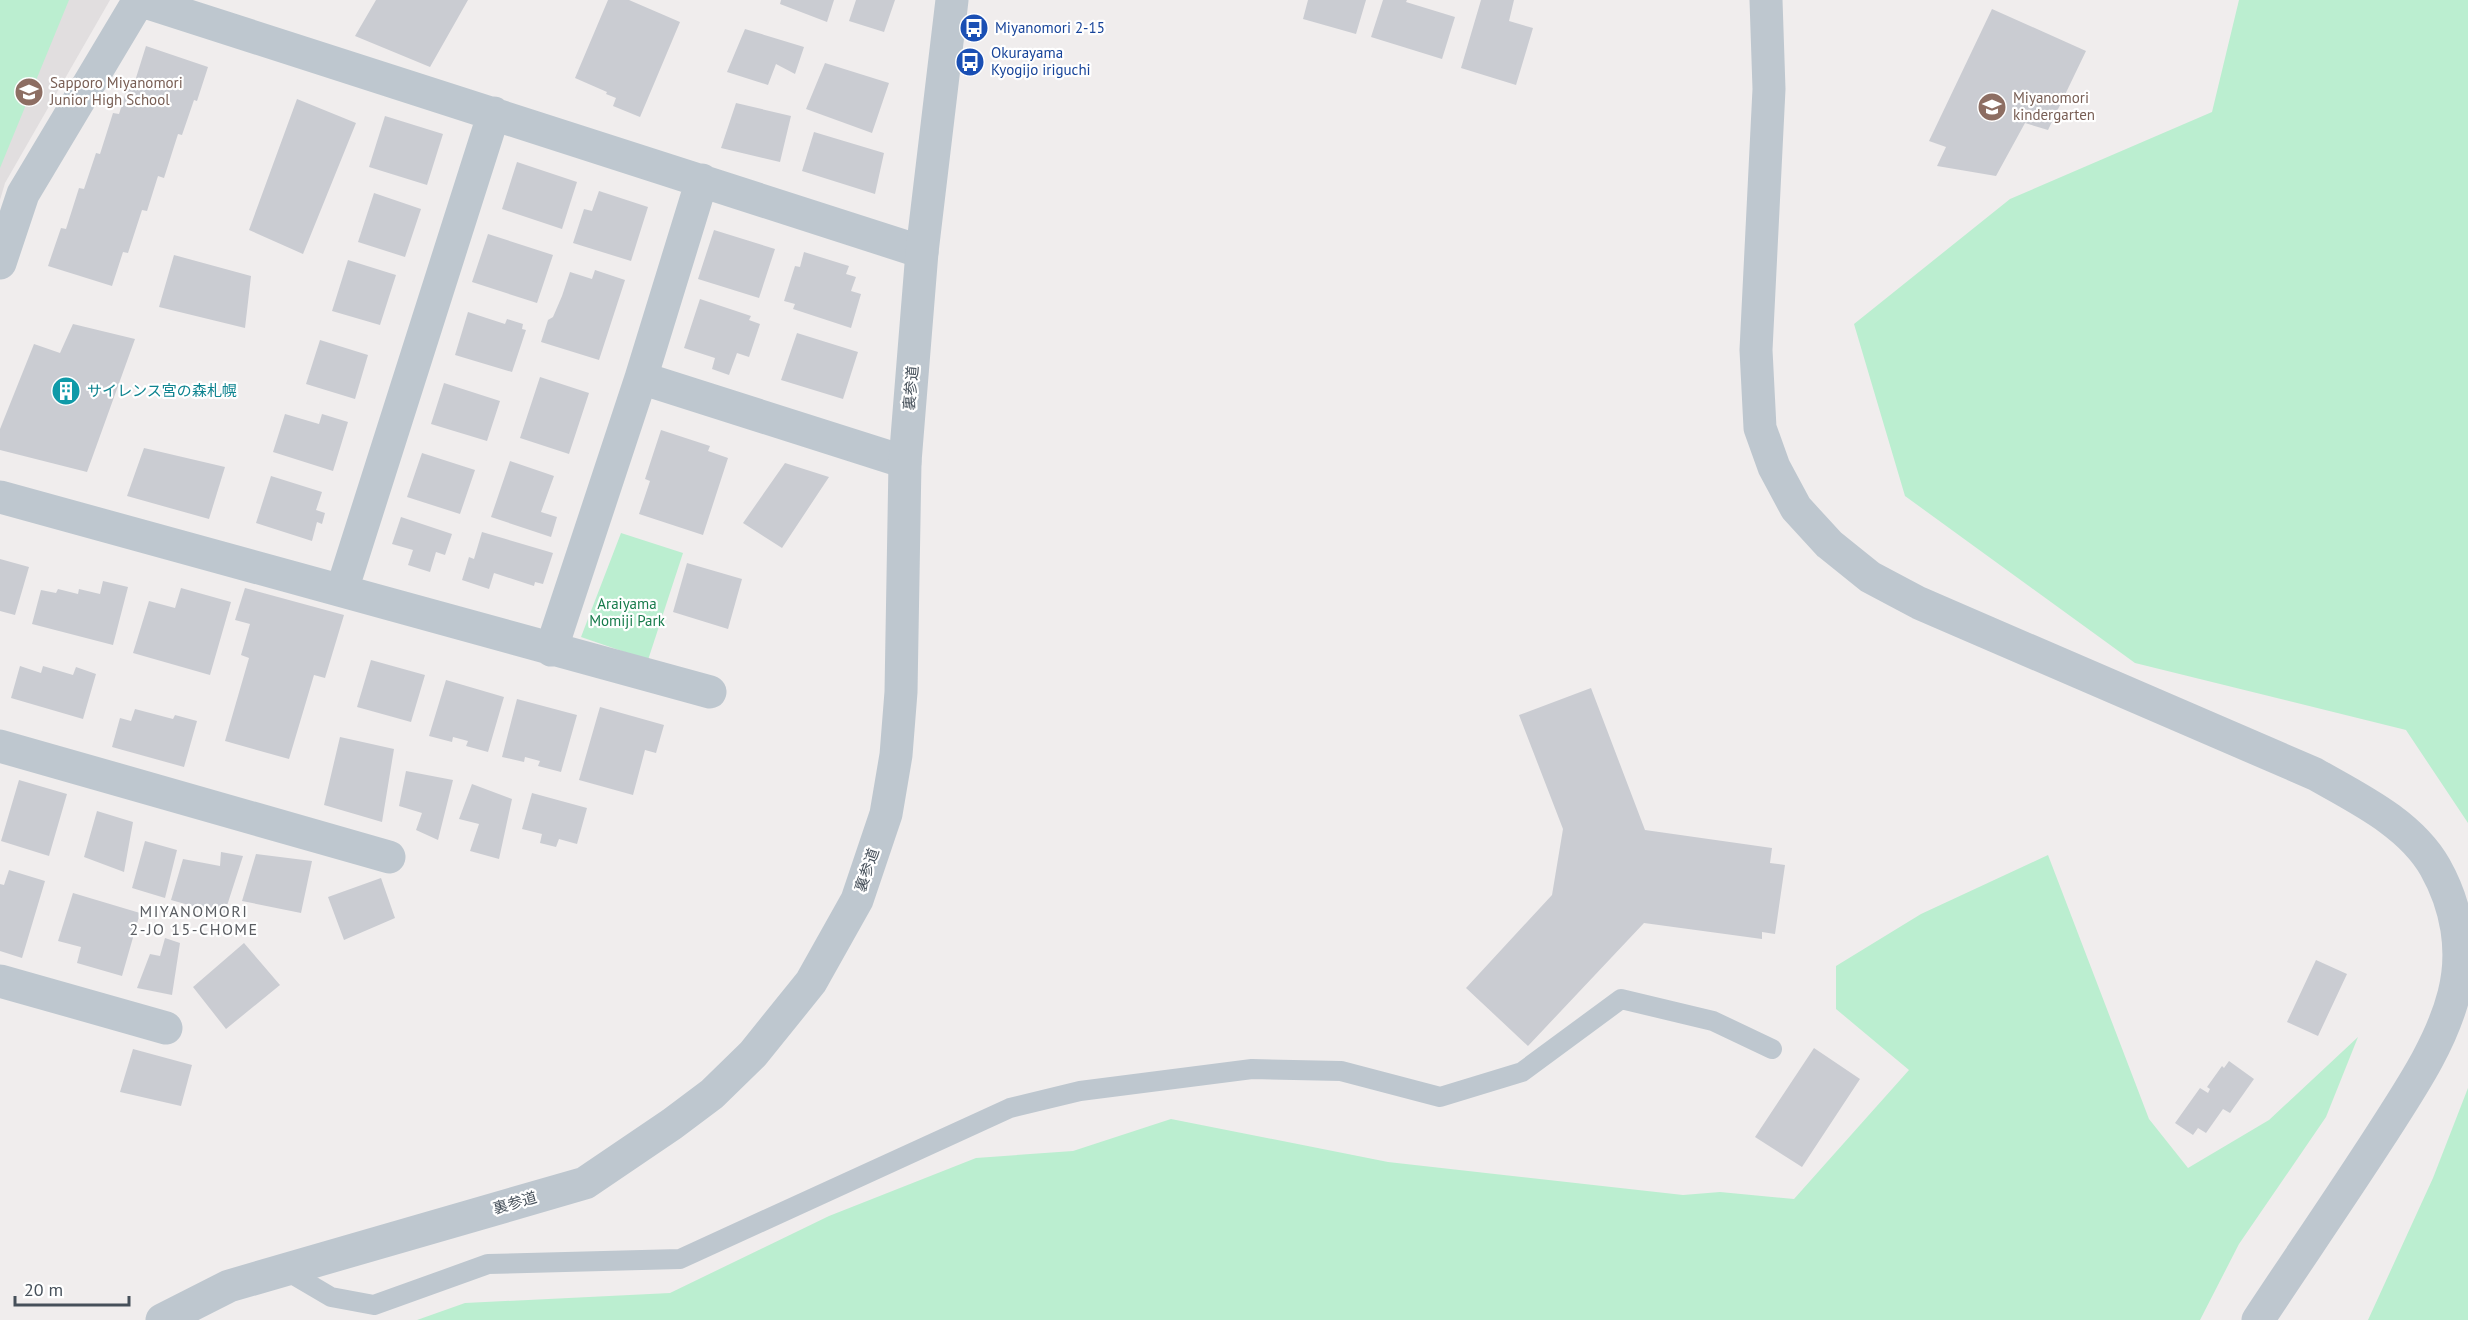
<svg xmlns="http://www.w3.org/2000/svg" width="2468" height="1320" viewBox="0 0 2468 1320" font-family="'PT Sans','Noto Sans JP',sans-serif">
<rect width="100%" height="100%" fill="#f0eded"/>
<path fill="#e1dedf" d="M0,0h110l-105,183 -5,17z"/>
<path fill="#bbeed0" d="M0,0h69l-69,168z
M2239,0h229v823l-62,-93 -271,-67 -230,-167 -51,-172 156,-125 202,-87z
M621,533l62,20 -35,107 -67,-23z
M2048,855l101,264 39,49 81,-48 89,-83 -32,80 -87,127 -39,76h-1783l48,-17 205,-10 159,-77 147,-58 97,-7 98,-32 217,43 295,33 37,-3 74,7 115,-129 -73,-61v-43l85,-52z
M2468,1088v232h-100l65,-142z"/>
<path fill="#caccd2" d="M376,0h92l-38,67 -75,-31z
M608,0h21l51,22 -40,95 -27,-11 3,-8 -10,-4 1,-2 -32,-14z
M781,0h53l-7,22 -47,-18z
M856,0h39l-11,32 -35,-11z
M1308,0h58l-10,34 -53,-15z
M1383,0h24l-1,2 49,15 -13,42 -71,-22z
M1481,0h33l-5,21 24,7 -17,57 -55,-17z
M1992,9l94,42 -38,79 -23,-7 -29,53 -59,-10 9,-19 -17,-6z
M745,29l59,18 -9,27 -19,-10 -8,21 -41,-13z
M146,46l62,21 -11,34 -3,-1 -12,35 -4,-1 -14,44 -6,-2 -11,35 -5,-1 -14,43 -5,-1 -11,34 -64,-20 13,-38 5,1 13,-41 5,1 12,-36 4,1 13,-41 6,1 11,-34 5,1z
M825,63l64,20 -17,50 -66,-24z
M297,99l59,24 -53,131 -54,-24z
M736,103l55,13 -11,46 -59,-14z
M385,116l58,18 -16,51 -58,-18z
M814,132l70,21 -9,41 -73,-23z
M517,162l60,20 -15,47 -60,-20z
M599,191l49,16 -17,54 -58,-18 11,-34 8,2z
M374,193l47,16 -16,48 -47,-15z
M714,230l61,19 -16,49 -61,-19z
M488,234l65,21 -16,48 -65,-21z
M804,252l45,14 -3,8 10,3 -5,14 10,3 -10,34 -58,-19 2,-5 -11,-3 11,-35 5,1z
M174,255l77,21 -6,52 -86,-21z
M348,260l48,15 -16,50 -48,-14z
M595,270l30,10 -26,80 -58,-18 7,-22 5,-3 9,-21 8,-24 22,7z
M700,299l51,17 -2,4 11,4 -11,33 -12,-4 -8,22 -17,-6 3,-11 -31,-10z
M468,312l37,12 2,-5 16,5 -1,5 4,1 -14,42 -57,-17z
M73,324l62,15 -48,133 -87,-22v-21l34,-85 26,9z
M797,333l61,19 -15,47 -62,-19z
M320,340l48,15 -13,44 -49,-15z
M540,377l49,16 -20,61 -49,-16z
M444,383l56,18 -13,40 -56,-17z
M285,414l34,10 3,-10 26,8 -15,49 -60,-19z
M661,430l49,16 -2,5 20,7 -25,77 -64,-21 11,-33 -5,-2z
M144,448l81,19 -16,52 -82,-23z
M422,453l53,17 -15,44 -53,-17z
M510,461l44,15 -13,36 16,5 -6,20 -60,-20z
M785,463l44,14 -47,71 -39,-25z
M271,476l51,16 -6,18 9,3 -3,11 -5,-2 -5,19 -56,-18z
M401,517l51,17 -7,21 -9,-3 -6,20 -22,-7 5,-15 -21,-6z
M482,532l71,21 -10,31 -8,-2 -1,4 -40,-13 -5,16 -27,-9 7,-23 5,2z
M0,559l29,8 -14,48 -15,-4z
M687,563l55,16 -14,50 -55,-17z
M103,581l25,6 -15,58 -81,-21 9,-34 15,3 2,-4 20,5 1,-5 21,5z
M181,588l50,14 -21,73 -77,-22 16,-52 26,7z
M245,588l99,27 -19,63 -11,-3 -25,84 -64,-18 24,-83 -8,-3 9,-31 -15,-4z
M371,660l54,15 -14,47 -54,-15z
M20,666l21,7 2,-7 30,9 3,-8 20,7 -13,45 -72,-21z
M446,680l58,17 -16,55 -22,-6 2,-5 -15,-4 -1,5 -23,-6z
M1591,688l54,142 127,18 -2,15 15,2 -10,69 -13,-2v7l-118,-16 -116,123 -62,-58 86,-93 11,-66 -44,-114z
M517,699l60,16 -16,57 -23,-6 2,-5 -15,-4 -1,5 -22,-5z
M600,707l64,18 -8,28 -11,-3 -12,45 -54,-15z
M135,709l38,10 2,-4 22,6 -13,46 -72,-20 8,-29 11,3z
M340,737l54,12 -12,73 -58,-17z
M406,771l47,9 -15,60 -22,-10 6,-17 -23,-7z
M19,780l48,14 -18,62 -48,-15z
M472,784l40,15 -13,60 -29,-8 9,-27 -20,-5z
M532,793l55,15 -10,36 -18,-5 -3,8 -16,-4 2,-9 -20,-5z
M97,811l36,11 -9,50 -40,-15z
M145,841l32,9 -12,48 -33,-10z
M221,852l22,4 -19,59 -53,-15 12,-41 37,7z
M256,854l56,7 -11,52 -59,-12z
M9,870l36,11 -23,77 -22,-7v-67l4,1z
M381,878l14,40 -51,22 -16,-43z
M73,893l67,20 -18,63 -45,-13 4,-16 -23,-6z
M165,938l15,5 -8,52 -35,-7 13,-34 10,2z
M244,943l36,42 -54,44 -33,-42z
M2316,960l31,14 -29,62 -31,-14z
M1814,1048l46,31 -58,88 -47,-30z
M133,1049l59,16 -11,41 -61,-14z
M2229,1061l25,18 -24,34 -7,-4 -17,24 -8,-5 -5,7 -18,-12 25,-35 8,5 2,-4 -3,-2 15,-21 2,2z"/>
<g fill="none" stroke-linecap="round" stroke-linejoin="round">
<path stroke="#bec7cf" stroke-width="20" d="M285,1270l46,27 43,8 114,-41 192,-5 330,-151 70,-17 172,-22 89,2 99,26 82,-25 99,-73 92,22 59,28"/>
<path stroke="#bec7cf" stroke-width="33" d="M139,0l783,252
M0,263l23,-69 116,-194
M641,378l264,84
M0,497l710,195
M342,590l152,-477
M551,650l90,-272 61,-198
M0,746l389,111
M0,981l166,47"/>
<path stroke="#bec7cf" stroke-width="33" d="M1766,0l3,89 -13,261 4,78 14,39 22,41 33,36 41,33 49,26 396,171c42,24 95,49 120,93 22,39 30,84 19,127 -13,51 -45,97 -73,141 -40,62 -82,123 -123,185
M162,1320l67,-34 356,-103 87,-59 40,-30 41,-40 58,-72 46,-82 29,-86 10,-59 5,-63 4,-230 17,-210 30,-252"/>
</g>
<defs>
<g id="bus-disc" transform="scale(1.5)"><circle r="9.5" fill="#1a4fb4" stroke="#fff"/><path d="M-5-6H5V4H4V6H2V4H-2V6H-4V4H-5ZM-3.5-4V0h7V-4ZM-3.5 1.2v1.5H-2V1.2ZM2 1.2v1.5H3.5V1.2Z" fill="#fff"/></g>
<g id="school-disc" transform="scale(1.5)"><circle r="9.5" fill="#8d6e63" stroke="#fff"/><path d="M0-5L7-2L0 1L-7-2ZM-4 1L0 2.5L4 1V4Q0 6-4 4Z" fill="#fff"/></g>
<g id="building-disc" transform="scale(1.5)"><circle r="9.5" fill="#0f9aa8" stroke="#fff"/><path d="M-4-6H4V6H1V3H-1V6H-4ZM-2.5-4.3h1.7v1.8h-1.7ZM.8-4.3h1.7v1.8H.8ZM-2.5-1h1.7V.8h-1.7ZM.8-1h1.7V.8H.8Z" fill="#fff"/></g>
</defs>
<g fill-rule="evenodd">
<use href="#bus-disc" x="974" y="28"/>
<use href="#bus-disc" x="970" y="62"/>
<use href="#school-disc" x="29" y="92"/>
<use href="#school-disc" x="1992" y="107"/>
<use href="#building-disc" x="66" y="391"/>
</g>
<g text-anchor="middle" stroke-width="4.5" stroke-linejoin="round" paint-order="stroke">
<g font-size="15" fill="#164399" stroke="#fff" text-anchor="start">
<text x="995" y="33">Miyanomori 2-15</text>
<text x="991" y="58">Okurayama<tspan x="991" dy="17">Kyogijo iriguchi</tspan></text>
</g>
<g font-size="15" fill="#785e54" stroke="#fff" text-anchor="start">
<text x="50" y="88">Sapporo Miyanomori<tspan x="50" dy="17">Junior High School</tspan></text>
<text x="2013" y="103">Miyanomori<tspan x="2013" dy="17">kindergarten</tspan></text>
</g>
<g font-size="15" fill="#46505a" stroke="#fff">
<text transform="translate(911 388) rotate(-85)" y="5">裏参道</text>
<text transform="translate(867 870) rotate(-71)" y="5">裏参道</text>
<text transform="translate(515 1203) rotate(-16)" y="5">裏参道</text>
</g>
<g font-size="15" fill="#0d838f" stroke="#fff" text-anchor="start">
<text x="87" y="396">サイレンス宮の森札幌</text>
</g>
<g font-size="15" fill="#177b4b" stroke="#fff">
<text x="627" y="609">Araiyama<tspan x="627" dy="17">Momiji Park</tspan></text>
</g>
<g font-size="16" letter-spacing="1.5" fill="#5a5d62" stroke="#fff">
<text x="194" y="917">MIYANOMORI<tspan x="194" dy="18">2-JO 15-CHOME</tspan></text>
</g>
</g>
<path d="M15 1296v9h114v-9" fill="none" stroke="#46505a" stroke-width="3"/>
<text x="24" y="1296" font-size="18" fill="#46505a" stroke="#ffffff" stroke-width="4.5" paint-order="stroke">20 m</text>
</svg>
